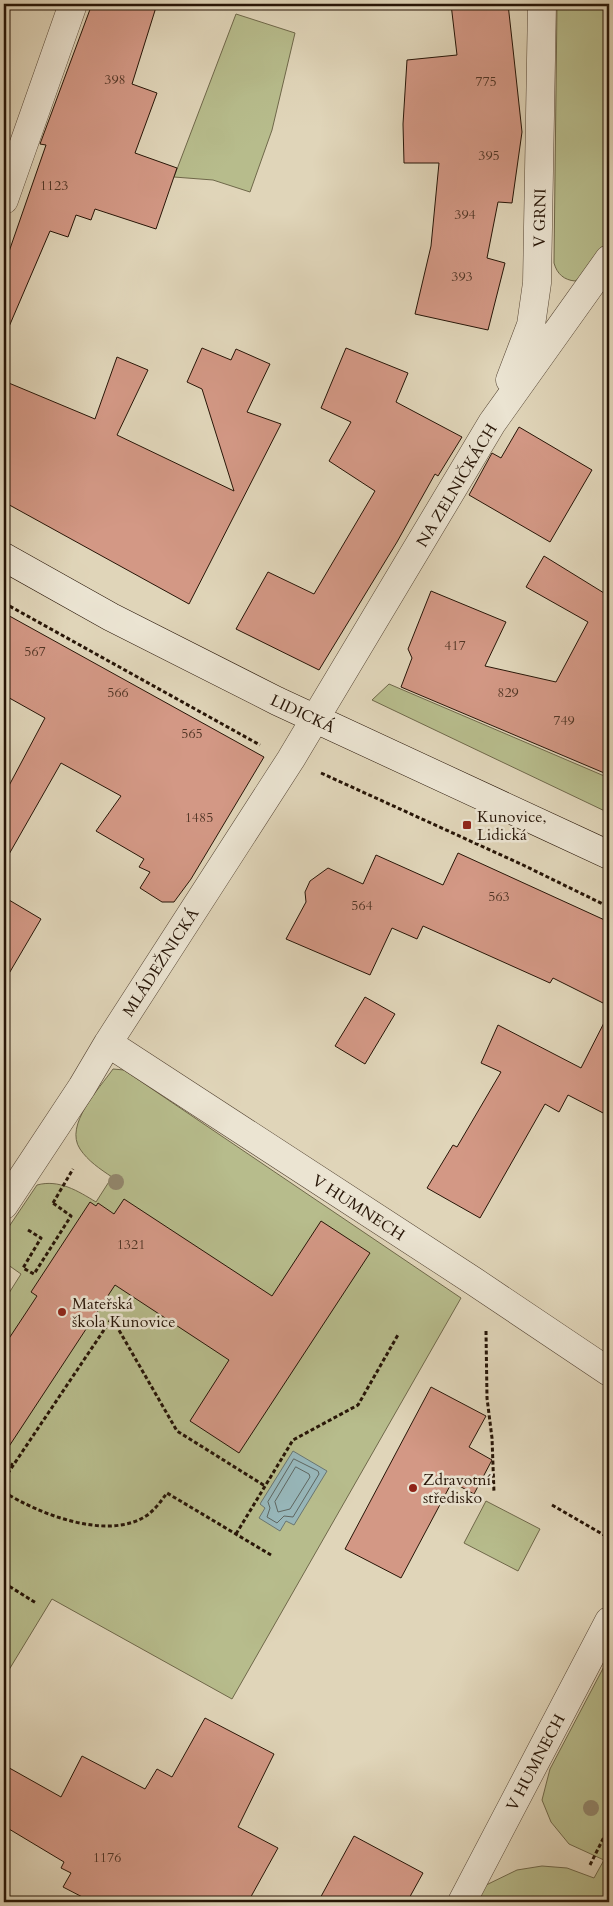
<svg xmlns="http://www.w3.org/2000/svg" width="613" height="1906" viewBox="0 0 613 1906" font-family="Cardo,serif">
<rect width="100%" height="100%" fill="#e0d5b9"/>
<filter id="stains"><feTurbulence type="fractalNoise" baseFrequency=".004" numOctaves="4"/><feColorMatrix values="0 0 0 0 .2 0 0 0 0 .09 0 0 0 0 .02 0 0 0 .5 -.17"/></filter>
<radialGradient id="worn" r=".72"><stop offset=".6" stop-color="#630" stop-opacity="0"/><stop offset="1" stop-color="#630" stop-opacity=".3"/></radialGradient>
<path fill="#b7bc8c" stroke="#6f684a" d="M557,4h52v241l-19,28 -15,8c-11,-1 -18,-7 -21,-18z
M236,14l59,19 -23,97 -22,62 -37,-12 -39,-3z
M389,684l220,94v35l-237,-113z
M113,1069l11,1 337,228 -229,401 -180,-100 -48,79v-377l17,-27 -17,-12v-28l33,-49c22,-6 41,6 59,17l16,-25c-12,-8 -24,-16 -32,-28 -16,-24 19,-60 33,-80z
M486,1501l54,28 -22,42 -54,-28z
M609,1657v245h-136l9,-15 35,-17 25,-4 25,2 27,10 10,-18 -35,-16 -18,-22 -9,-22 8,-31z"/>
<path fill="#97b6b9" stroke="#6a7672" d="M293,1451l34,20 -33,54 -8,-4 -6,10 -21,-13 6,-10 -5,-4z"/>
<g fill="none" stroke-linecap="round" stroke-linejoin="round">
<path stroke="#5f6660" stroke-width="1" d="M294,1459l24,12 1,3 -26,43 -9,-1 -7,7 -10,-6 3,-9 -2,-6z
M296,1467l13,7 1,3 -20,32 -12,3 -3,-10z"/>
</g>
<path fill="#d39885" stroke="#271507" d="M92,4h65l-25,80 25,9 -22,60 42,15 -21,61 -61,-20 -4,11 -15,-5 -8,22 -18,-6 -42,98 -4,-2v-61l42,-121 -6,-1z
M451,4h57l5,45 9,83 -10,71 -14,-1 -11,56 18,5 -17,67 -73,-16 16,-68 8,-83h-35l-1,-39 4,-64 50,-5z
M202,348l29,12 5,-11 34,15 -23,48 34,12 -92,180 -185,-102v-121l91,38 22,-62 31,13 -31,65 117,56 -32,-102 -15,-7z
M346,348l62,25 -12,29 66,35 -24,39 -3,-2 -38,68 -78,128 -83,-41 32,-57 46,22 61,-103 -46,-30 22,-39 -30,-14z
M519,427l73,43 -42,72 -81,-47 23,-42 9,5z
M544,556l60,37 5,-10v192l-208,-88 11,-29 -4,-9 23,-58 75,31 -21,44 71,16 32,-60 -62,-35z
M4,613l260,144 -73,122 -17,23h-12l-22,-14 10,-16 -11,-5 5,-8 -48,-28 25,-35 -60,-33 -57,100v-68l41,-77 -41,-23z
M458,853l151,69v84l-56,-28 -3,5 -127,-57 -6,13 -25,-11 -22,47 -84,-36 20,-37 -1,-10 5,-11 18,-13 35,16 13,-29 67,30z
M4,897l37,22 -37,63z
M365,997l30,17 -30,50 -30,-18z
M609,1013v103l-41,-21 -9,17 -14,-8 -65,114 -53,-30 26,-43 4,2 44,-75 -20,-9 17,-38 83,43z
M124,1199l148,97 49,-75 49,32 -131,200 -49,-32 39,-61 -114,-75 -111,169v-108l33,-50 -6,-4 59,-90 6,4 2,-3 16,11z
M431,1387l55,29 -17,31 23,13 -18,34 -22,-12 -51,96 -56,-29z
M205,1718l69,36 -36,73 40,21 -30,54h-156l-29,-15 8,-14 -10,-5 3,-6 -60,-36v-61l57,32 21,-41 63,33 12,-20 15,8z
M354,1836l69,37 -16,29h-89z"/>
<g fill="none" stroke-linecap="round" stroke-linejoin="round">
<g stroke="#554534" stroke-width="29">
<path id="minor" d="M4,200l69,-196
M510,380l21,-55 6,-42 5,-279
M108,1043l367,239 134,90
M4,1205l78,-118 26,-44 183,-284 201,-336 117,-164
M462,1902l147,-281"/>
</g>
<g stroke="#271507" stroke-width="29">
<path id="secondary" d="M4,557l107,60 166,84 332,154"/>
</g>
<path stroke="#271507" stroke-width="3" stroke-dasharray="4 2.5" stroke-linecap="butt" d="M4,603l256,142
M321,773l202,92 86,42
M53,1203l20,-34
M28,1230l13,8 -18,30 11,6 37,-58 -18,-13
M4,1247l5,-8
M486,1331l1,67 5,40 2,55
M5,1461l8,4
M4,1479l108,-161 65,113 88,55
M4,1492c35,22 103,49 142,24 9,-6 15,-15 21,-23l104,62
M552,1505l57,33
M236,1534l57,-94 65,-35 41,-72
M4,1583l32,20
M590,1865l19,-38"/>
<use href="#minor" stroke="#ebe4d2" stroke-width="28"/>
<use href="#secondary" stroke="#ebe4d2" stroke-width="28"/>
</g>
<g fill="#92876d">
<circle cx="116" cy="1182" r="8"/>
<circle cx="591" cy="1808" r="8"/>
</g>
<g fill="#8f2418" stroke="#ebe4d2" stroke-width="2">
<rect x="462" y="820" width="10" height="10" rx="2.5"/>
<circle cx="62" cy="1312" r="5"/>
<circle cx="413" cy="1488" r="5"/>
</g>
<g text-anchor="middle" stroke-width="5" stroke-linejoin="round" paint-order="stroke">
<g font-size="14" fill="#523626">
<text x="115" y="84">398</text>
<text x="486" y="86">775</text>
<text x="489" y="160">395</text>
<text x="54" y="190">1123</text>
<text x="465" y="219">394</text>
<text x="462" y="281">393</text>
<text x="455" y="650">417</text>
<text x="35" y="656">567</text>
<text x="118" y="697">566</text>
<text x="508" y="697">829</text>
<text x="564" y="725">749</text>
<text x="192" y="738">565</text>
<text x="199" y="822">1485</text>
<text x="499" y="901">563</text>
<text x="362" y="910">564</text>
<text x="131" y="1249">1321</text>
<text x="107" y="1862">1176</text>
</g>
<g font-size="16" fill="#271507" stroke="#ebe4d2">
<text transform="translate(539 218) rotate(-89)" y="6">V GRNI</text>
<text transform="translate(456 485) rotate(-59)" y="6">NA ZELNIČKÁCH</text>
<text transform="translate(303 713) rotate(25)" y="6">LIDICKÁ</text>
<text transform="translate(160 962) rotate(-57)" y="6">MLÁDEŽNICKÁ</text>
<text transform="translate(359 1207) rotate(33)" y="6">V HUMNECH</text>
<text transform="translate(535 1762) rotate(-62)" y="6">V HUMNECH</text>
</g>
<g font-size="16" fill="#271507" stroke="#ebe4d2" text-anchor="start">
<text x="477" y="822">Kunovice,<tspan x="477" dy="18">Lidická</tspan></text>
<text x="72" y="1309">Mateřská<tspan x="72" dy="18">škola Kunovice</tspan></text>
<text x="423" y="1485">Zdravotní<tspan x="423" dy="18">středisko</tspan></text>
</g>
</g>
<rect width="613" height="1906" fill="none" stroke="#e0d5b9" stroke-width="20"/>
<rect x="5" y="5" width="603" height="1896" fill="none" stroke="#271507" stroke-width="2.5"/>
<rect x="10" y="10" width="593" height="1886" fill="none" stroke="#271507"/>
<rect width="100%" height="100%" filter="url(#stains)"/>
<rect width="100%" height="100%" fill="url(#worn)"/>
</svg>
